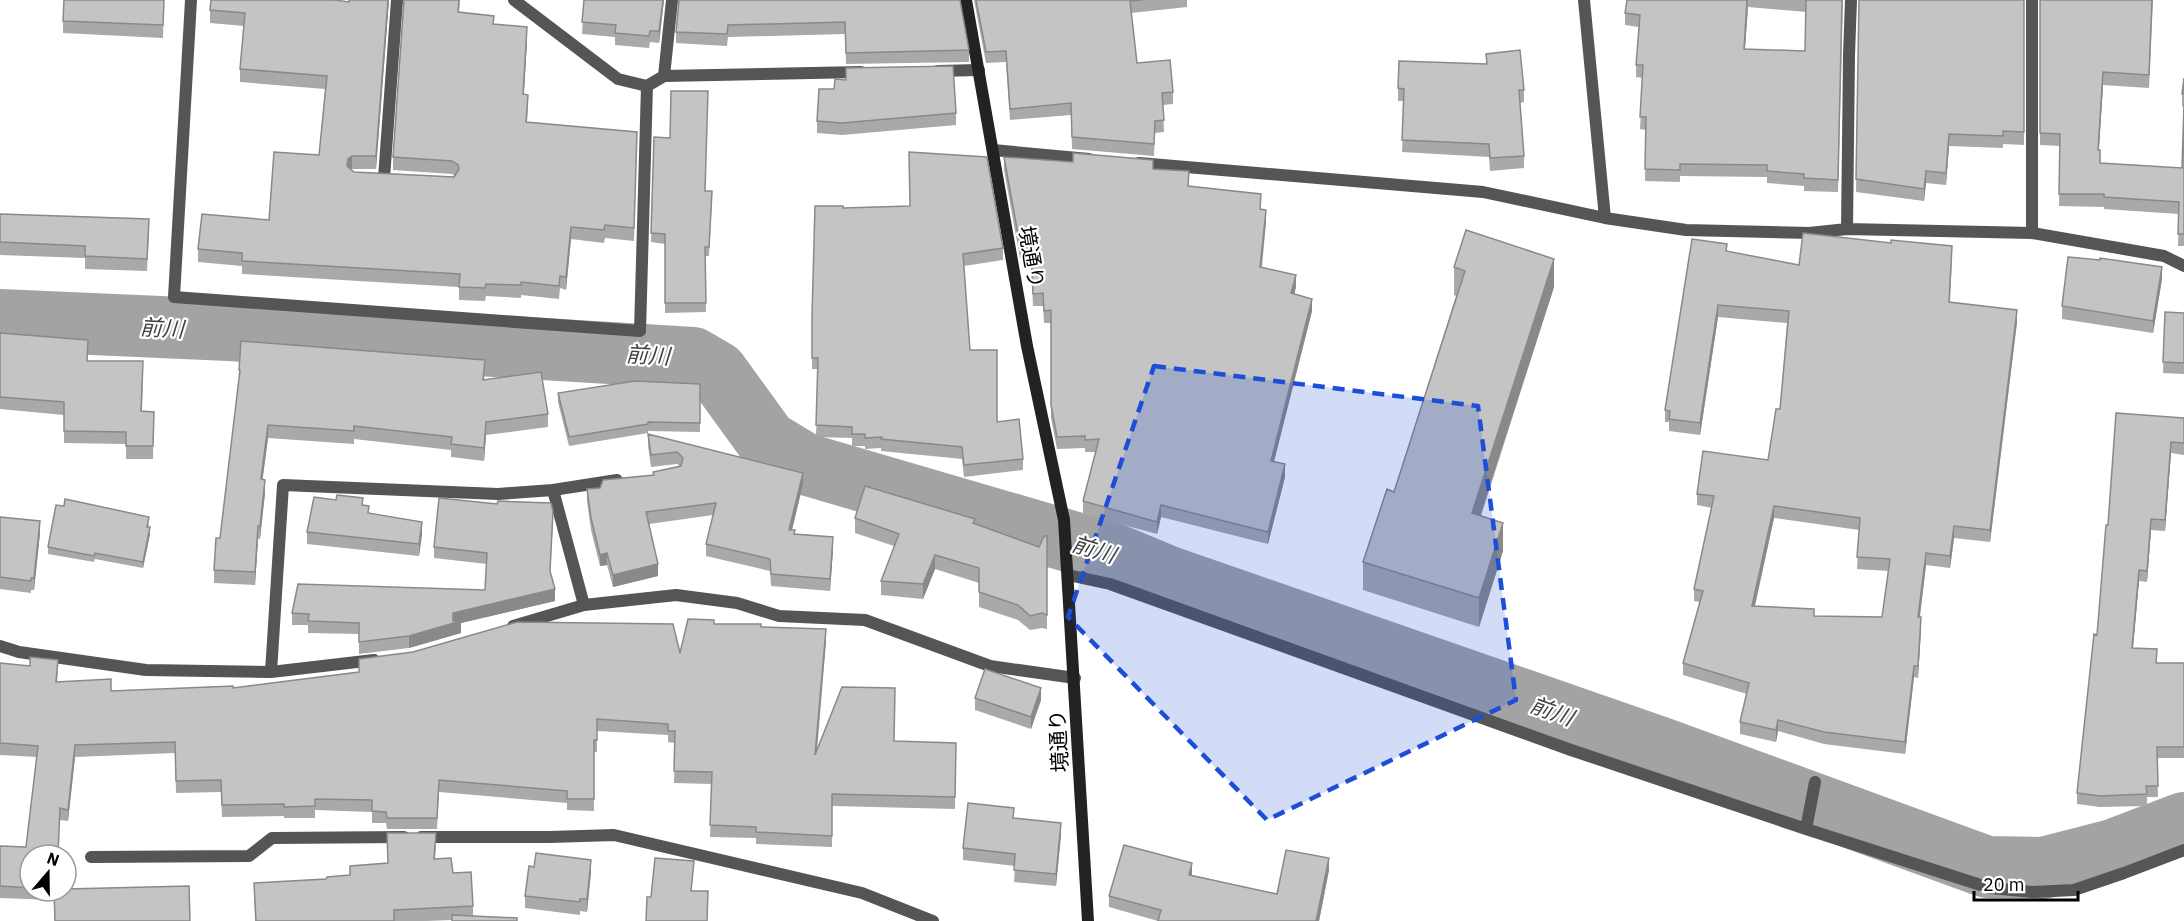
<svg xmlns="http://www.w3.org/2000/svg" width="2184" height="921" viewBox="0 0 2184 921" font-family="'IBM Plex Sans','Noto Sans JP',sans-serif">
<rect width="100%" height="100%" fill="#fff"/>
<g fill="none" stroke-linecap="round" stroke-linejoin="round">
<path stroke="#a3a3a3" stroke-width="62" d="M0,320l229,10 464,28 24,14 50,69 38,23 308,90 53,22 495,172 326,119 56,1 70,-18 71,-27"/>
<path stroke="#555" stroke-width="12" d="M191,0l-17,297 466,34 7,-245
M514,0l104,79 29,7 17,-10 197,-4
M1584,0l21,218
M2032,0v233
M938,71l41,-1
M664,76l8,-76
M993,150l96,9
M1139,163l344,29 122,26 81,12 123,3 38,-4 185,4 132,23 20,10
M384,178l13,-178
M1847,229l2,-174 2,-55
M553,490l64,-10
M1068,575l42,9 461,166 235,79 184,59 43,4 41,-2 50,-17 60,-23
M513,626l71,-21 92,-10 61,8 42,13 86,4 125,46 85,12
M0,646l19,6 127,18 125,2 103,-12
M271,672l12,-187 215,9 55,-4 31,115
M1806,829l9,-47
M421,837h129l64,-2 248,58 71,28
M91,857l158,-1 23,-18 132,-1"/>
<path stroke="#222" stroke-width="12" d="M966,0l61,346 37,174 24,401"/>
</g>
<path fill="#a9a9a9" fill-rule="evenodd" d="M164,0l-1,38 -100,-5v-12z
M389,0l-13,169h-25l3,3 100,5 1,-1 -3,-2 -59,-4v-13l11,-157h56l-1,12 35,12 33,16 -3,54 4,13 -1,15 110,10 -3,109 -29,-3 -1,5 -33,-4 -5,51 -6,-2 -1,11 -38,-4v3l-35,-2 -1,5 -26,-1v-13l-217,-13v-8l-44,-4v-13l71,-29 50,-65 6,-66 -85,-7v-13l4,-43 -34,-3v-13z
M584,0h80l-5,43 -9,-1 -1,6 -34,-3v-8l-33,-3z
M679,0h281l9,50v12l-123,2 -1,-30 -117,3 -1,9 -51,-3v-11z
M974,0h213v7l-56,6 6,50 36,29v12l-10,1 1,27 -9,1 -1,23 -82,-7 -1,-34 -61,5 -4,-58 -20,1z
M1627,0h216l-5,192 -34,-1v-5l-37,-3v-6l-87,-1v6l-35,-1 1,-51 -6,-1 3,-51 -7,-1v-12l3,-38 -14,-2v-12zM1748,7l58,5 -1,39 -60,-2z
M1859,0h165v145l-21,-1v4l-54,-2 -3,39 -20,-2 -2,18 -68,-9z
M2040,0h113l-4,88 -46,-3 -4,65 1,13 82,5 2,-61 -2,-1v-12l2,-16v168h-6l1,-32 -75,-5v-2l-45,-1 1,-60 -20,-1z
M1486,54l38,36v12l-4,1 4,53v12l-34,3 -1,-14 -87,-5 2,-51h-6v-13l88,-24z
M956,113v12l-114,10 -25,-2v-12z
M654,137l51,54 7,9 -3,56h-4l1,56 -41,1v-69l-14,-2z
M1004,157l149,12 36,17 72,23 5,13 -4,45 34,20 -2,7 18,17 -38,151 11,15 -17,67 -107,-27 -4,17 -74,-20v-13l13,-49h-11v-4l-28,1 -6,-31v-95h-7l-1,-17h-10l-2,-46h-3v-3l-8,1 -16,-88z
M843,208l160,40v12l-39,6 6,84 27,72 26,37v11l-59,7 -2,-18 -81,-8v-3l-16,1v-3h-13v-8l-36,-1 2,-68h-6v-53z
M0,214l149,18 -2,39 -62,-2v-11l-85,-3z
M1727,252l72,13 153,-8 -2,45 67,20 -27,220 -36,-4 -4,30 -24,-3 -6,52 1,12 -3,49 -4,-1 -9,77 -81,-10 -46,-13 -2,11 -36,-8v-12l7,-28 -64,-19v-12l17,-61 -6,-1v-12l18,-81 -15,-3v-11l71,-34 12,-51 7,-86 -69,-6 -18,118 -31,-4v-9h-4v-12zM1774,518l85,12 -2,39 32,2 -7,46 -68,-1 -59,-10z
M1454,267l100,20 -73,229 22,35 -24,76 -116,-37v-28l31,-70 62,-196 -2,-1z
M2162,279l-9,54 -91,-14v-13z
M2165,312l19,1v61l-21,-1z
M0,333l87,28 56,13 -1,37 12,1 -1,47h-27v-15l-62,-1v-28l-64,-6z
M239,370l246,3 -1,7 64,34v13l-62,8 -2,26 -33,-4v-7l-97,-11v5l-86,-6 -6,42 3,13 -5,46h-2l-3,46 -41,-2v-13l6,-32 19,-155z
M700,384v48l-52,-1v2l-79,13 -11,-44v-9z
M2184,418v37l-13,-2 -6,78 -14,-1 -4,52 -8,-1 -6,67 23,15h28v95h-27l1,39h-11v9l-47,1 -23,-3v-11l20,-158 11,-110z
M648,434l155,50 -11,46 2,4 39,15 -3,42 -59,-5 -1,-15 -64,-15v-12l7,-29 -64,9 9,52 -45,11 -6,-22 -7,1 -9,-36 -4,-29v-12l13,-1 53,-13 27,-9 -3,-2 -26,3 -3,-21z
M363,505l6,8 53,21 -3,22 -112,-12v-12z
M0,517l40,16 -6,57h-3v3l-31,-4z
M855,518l120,6 64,23 8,-11v93l-5,-1 -12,2 -12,-10 -39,-13v-24l-44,-14 -12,30 -42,-4v-14l13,-35 -39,-13z
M553,522l-3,51 5,28 -94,22v10l-52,15 -50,6v-20l-51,-1v-8h-16v-12l193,-23 2,-26 -53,-6v-11z
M149,524l-1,3 2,7 -7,34 -48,-9 -1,3 -46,-8v-7z
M714,624l47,3 65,14 -9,111 77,-11 62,2 -1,66 -123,-3v41l-76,-3v-6l-46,-1 2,-53 -38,-1 1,-40 -7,-1v-7l-71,-4v21h-3v59l-27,-1v-7l-128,-11 -2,37h-50l-1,-6h-14v-11l-57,-2v8h-31v-2l-62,1 -1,-25 -45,1 -1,-40 -100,4 -7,64 -8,-1 -30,35v36h36l-12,9 -54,-2v-52l26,1 11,-90 -37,-2v-92l30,3 28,5 -1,11 54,9 122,-3 447,-35z
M975,698l66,2 -10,29 -56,-19z
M1014,818l47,17 -5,51 -42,-4 1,-16 -52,-6v-12z
M387,833l49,13 -1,13 18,14 20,33v10l-21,4 -25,1h-172l-1,-38 72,-4 24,-4v-9l38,-3z
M534,867l57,5 -4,40 -7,-1v4l-55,-7v-12z
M1329,870l-10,51h-161l-49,-14v-11l83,-21 85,19z"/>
<path fill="#898989" d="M388,0h1l-13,169v-13z
M663,0h1l-5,43v-12z
M1748,0v7l-4,54v-12z
M527,27v13l-4,67v-13z
M2103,72v13l-5,77v-12z
M1949,134v12l-3,39v-12z
M352,156v12l-4,4v-13z
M1926,171v12l-2,18v-12z
M1266,210v12l-6,57v-12z
M571,227v12l-5,51v-13z
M1554,259v28l-82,254v-28z
M2162,267v12l-9,54v-12z
M1296,275v12l-5,19v-13z
M1312,299v12l-41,162v-12z
M1718,305v12l-18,118v-12z
M2017,310v12l-27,220v-12z
M486,422v13l-2,26v-13z
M268,425v13l-7,54v-13z
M2171,442v11l-6,78v-11z
M1285,464v13l-17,67v-12z
M803,473v11l-14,58v-12z
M265,480v13l-5,46v-13z
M1161,505v12l-4,17v-12z
M1774,506v12l-22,100v-12z
M2151,519v11l-4,52v-11z
M40,521v12l-6,57v-12z
M422,522v12l-3,22v-12z
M1503,523v28l-24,76v-29z
M258,526v13l-3,46v-13z
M1954,526v12l-4,30v-12z
M150,527v7l-7,34v-6z
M833,537v12l-3,42v-12z
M607,553v12l-7,1v-11z
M1926,553v12l-8,64v-12z
M935,555v14l-12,30v-15z
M658,564v12l-45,11v-12z
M2139,570v11l-7,78v-11z
M555,589v12l-94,22v10l-52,15v-12l44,-23z
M1921,617v12l-3,49v-12z
M826,629v12l-11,126v-12z
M1914,666v11l-9,77v-12z
M1041,688v12l-10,29v-12z
M1778,720v11l-2,11v-12z
M75,745v12l-7,64v-11z
M1061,823v12l-5,51v-12z
M1329,858v12l-10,51h-3z
M591,860v12l-4,40v-13z
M1192,863v12l-3,11v-11z"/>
<path fill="#c4c4c4" stroke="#898989" stroke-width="1.5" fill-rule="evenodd" d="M64,0h100l-1,25 -100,-4z
M211,0h124l14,2v-2h39l-12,156h-24l-4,3 -1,7 7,6 100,5 5,-8 -1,-4 -6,-4 -59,-4 11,-157h55l-1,12 36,4 -1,8 34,3 -4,67 5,1 -2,27 111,10 -3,96 -29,-3 -1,5 -33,-3 -5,50 -6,-1 -1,10 -38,-4v3l-35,-1 -1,4 -26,-1 1,-13 -218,-13v-8l-44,-4 4,-35 67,6 5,-68 45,3 8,-79 -87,-7 5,-56 -35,-3z
M584,0h79l-4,31h-9l-1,5 -34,-3 1,-8 -34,-3z
M679,0h281l9,50 -123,3 -1,-31 -117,3 -1,9 -51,-2z
M976,0h166l-12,1 7,62 33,-3 3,32 -11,1 2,27 -9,1 -1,23 -82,-7 -1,-34 -61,6 -4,-58 -20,1z
M1627,0h120l-3,49 61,2 1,-51h36l-4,180 -34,-2v-4l-37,-3v-6l-87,-1v6l-35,-1 1,-52h-6l3,-52h-7l4,-50 -15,-2z
M1859,0h165v132l-21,-1v5l-54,-2 -3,39 -20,-2 -2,18 -68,-10z
M2040,0h112l-3,75 -46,-3 -5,78h2v13l82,5 2,-65v131h-6l1,-32 -75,-5v-3h-45l1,-60 -20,-1z
M1520,50l4,40h-5l5,66 -34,2 -1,-14 -87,-4 2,-51 -6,-1 1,-27 88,3 -1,-10z
M953,66l3,47 -114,10 -25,-2 2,-32h15l1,-10 11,1v-12z
M2184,78v16h-2z
M671,91h37l-3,100h7l-3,56h-4l1,56h-41v-69l-14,-1 3,-96 16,1z
M909,152l78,5 16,91 -40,6 7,96h27v72l22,-3 4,40 -59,6 -2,-18 -81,-8 1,-2 -17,1v-4h-13v-7l-36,-2 2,-67h-6v-42l3,-110h28v2l67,-2z
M1073,153l80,7v9l36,2 -1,15 73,8 -1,15 6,1 -6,57 36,8 -5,18 21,6 -41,162 14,3 -17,68 -107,-27 -4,17 -74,-21 16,-62 -14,1v-4l-28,1 -6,-32v-95l-7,1 -1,-18 -10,1 -2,-46h-3v-4l-8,1 -16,-88 69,5z
M0,214l149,5 -2,40 -62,-3v-10l-85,-4z
M1466,230l88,29 -82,254 31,10 -24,75 -116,-36 24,-73 7,3 71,-221 -11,-4z
M1803,233l88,10v-3l61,6 -3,56 68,8 -27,220 -36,-4 -4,30 -24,-3 -8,64h3l-3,49h-4l-9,76 -81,-10 -46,-12 -2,10 -36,-8 9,-39 -66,-20 20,-72 -9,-2 20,-93 -17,-2 6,-43 65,9 8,-51h4l9,-98 -71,-6 -18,118 -31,-4 1,-8 -5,-1 27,-171 35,5 -1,7 73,14zM1774,506l86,12 -3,39 33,2 -8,58 -68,-1v-7l-62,-3z
M2068,257l32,3v-2l62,9 -9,54 -91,-15z
M2165,312l19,1v50l-21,-1z
M0,333l88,7 -1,21h56l-2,50 13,1 -1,34h-27v-14l-62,-1v-29l-64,-5z
M241,341l244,19 -2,20 58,-8 7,42 -62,8 -2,26 -33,-4 1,-7 -98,-11v5l-86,-6 -7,54 4,1 -5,46h-2l-3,46 -41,-2 2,-32h4l20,-168h-1z
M635,381l65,3v39l-52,-1v2l-79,13 -11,-44z
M2116,413l68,5v25l-13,-1 -6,78 -14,-1 -4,52 -8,-1 -7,78 25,1 -1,14h28v84h-27l1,39h-12l1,8 -47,2 -23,-3 17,-159 3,1 9,-110h2z
M648,434l155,39 -14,57h6l-1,4 39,3 -3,42 -59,-5 -1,-15 -64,-15 10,-41 -70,9 12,52 -45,11 -6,-22 -7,2 -9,-37 -4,-29 13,-1 3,-8 51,-5 -1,-3 28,-6 2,-8 -6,-6 -26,3z
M865,486l110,33 -2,4 66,24 5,-11h3v79l-5,-2 -12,3 -12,-11 -39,-13v-24l-44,-13 -12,29 -42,-3 18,-47 -44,-16z
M337,495l26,3 -1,7 7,1 -1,7 54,9 -3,22 -112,-12 7,-35 22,3z
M439,498l58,6 1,-3 53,2 2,8 -3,60 5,18 -102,24v8h8l-52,15 -50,6v-19l-51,-2 1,-7 -17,-1 6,-29 187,6 2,-37 -53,-6z
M65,499l84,18 -2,10h3l-7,35 -48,-9 -1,3 -46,-9 8,-42 8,1z
M0,517l40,4 -6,57h-3v3l-31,-4z
M688,619l26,1v4h47v3l65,2 -11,126 27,-68 53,1 -1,53 62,2 -1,54 -123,-3v42l-76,-4v-5l-46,-2 2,-53 -38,-1 1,-40h-7v-7l-71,-5v21h-3v59h-27v-8l-128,-11 -2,38h-50l-1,-6 -14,-1v-11l-57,-1v7l-31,1v-3l-62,1 -1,-25 -45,1 -1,-39 -100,3 -7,65 -8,-2 -2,47h-28v33l-30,-2v-40l26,1 12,-101 -38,-3v-80l30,3v-9l28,3 -2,22 55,-3v12l122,-5v2l126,-16v-13l54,-7 104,-30 156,2 7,29z
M985,669l56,19 -10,29 -56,-19z
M968,803l46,5 -1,10 48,5 -5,51 -42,-4 1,-16 -52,-6z
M387,833h49l-2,26 17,-1 2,15 18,-1 2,34 -79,4v11h-138l-2,-38 72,-4 1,-2 23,-2v-9l38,-3z
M1124,845l68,18 -3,12 88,19 9,-44 43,8 -13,63h-158l3,-11 -52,-14z
M536,853l55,7 -4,39h-7v3l-55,-6 4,-30 5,1z
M655,858l39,3 -3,30h17l-1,30h-61l1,-24h4z
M189,886l1,35h-135l-1,-30h12v-2z
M452,915l65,3v3h-65z"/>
<path fill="#1d4ed8" fill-opacity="0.2" stroke="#1d4ed8" stroke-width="4.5" stroke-dasharray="12 8" stroke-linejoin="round" d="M1154,366l324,40 38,294 -249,120 -199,-203z"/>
<g text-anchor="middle" stroke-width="4.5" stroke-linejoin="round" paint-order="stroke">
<g font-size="21" fill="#000" stroke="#fff">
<text transform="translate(1031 257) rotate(80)" y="7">境通り</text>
<text transform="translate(1059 741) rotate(-93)" y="7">境通り</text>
</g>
<g font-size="22" font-style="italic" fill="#444" stroke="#fff">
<text transform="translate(162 328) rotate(3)" y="8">前川</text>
<text transform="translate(648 355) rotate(3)" y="8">前川</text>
<text transform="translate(1094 549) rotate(17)" y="8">前川</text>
<text transform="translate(1552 711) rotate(20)" y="8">前川</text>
</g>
</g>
<g transform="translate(48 873) rotate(20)"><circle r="28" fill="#ffffff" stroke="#999999" stroke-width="1.5"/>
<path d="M0-4.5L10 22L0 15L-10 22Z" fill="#000000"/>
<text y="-9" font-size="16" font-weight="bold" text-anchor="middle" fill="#000000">N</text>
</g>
<path d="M1974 891v9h104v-9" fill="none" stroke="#000000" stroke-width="3"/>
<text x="1983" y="891" font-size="18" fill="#000000" stroke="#ffffff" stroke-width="4.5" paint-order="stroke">20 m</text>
</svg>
